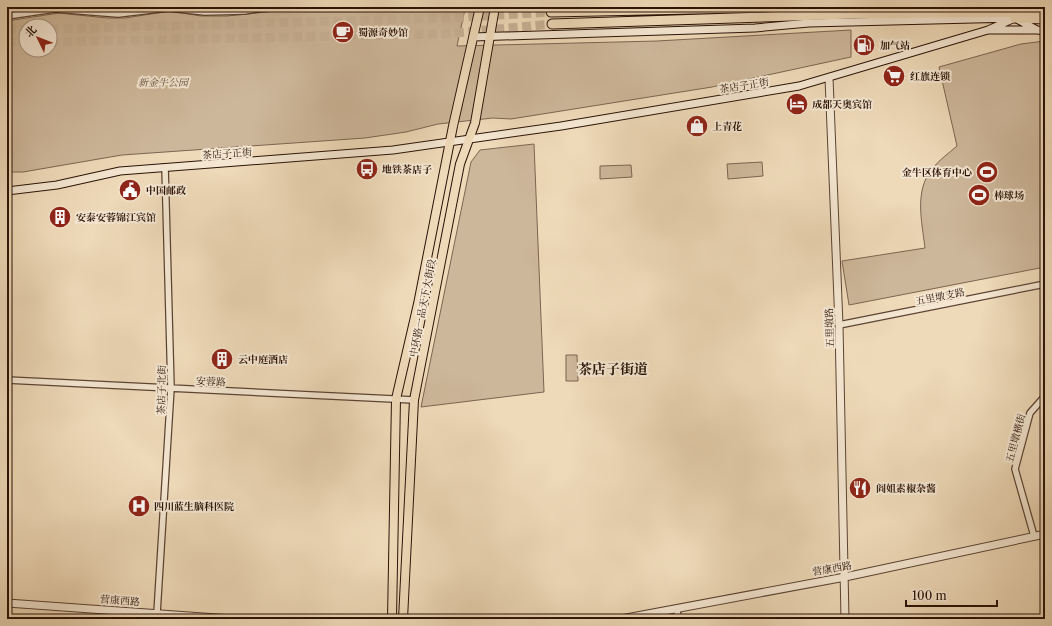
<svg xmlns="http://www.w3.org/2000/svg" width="1052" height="626" viewBox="0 0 1052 626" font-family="'Libre Caslon Text','Noto Serif SC',serif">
<rect width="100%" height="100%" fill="#eed9b8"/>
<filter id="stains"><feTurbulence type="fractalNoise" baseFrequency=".005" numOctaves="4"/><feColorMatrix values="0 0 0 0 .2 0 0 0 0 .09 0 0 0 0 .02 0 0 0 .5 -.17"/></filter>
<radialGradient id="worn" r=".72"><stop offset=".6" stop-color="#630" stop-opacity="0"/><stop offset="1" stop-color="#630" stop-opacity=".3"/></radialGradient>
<path fill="#cdb79a" stroke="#7c6550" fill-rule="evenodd" d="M290,7h52l27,3 38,-3 58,2 -8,37 200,-5 194,-11v27l-139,30 -201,32 -18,-1 -55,6 -32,8 -41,6 -243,17 -99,17h-16v-151l52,-8 48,5h18l45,-7 31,5h26l40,-4zM26,26h24v24h-24z
M1045,41v226l-196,38 -7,-44 83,-13c-3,-26 -11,-57 7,-79 7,-9 17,-16 25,-23l-18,-79 82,-23z
M534,144l10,248 -123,15 50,-245 9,-12z
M762,162l1,14 -35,3 -1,-15z
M631,165l1,12 -32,2v-13z
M566,355h11l1,26h-12z"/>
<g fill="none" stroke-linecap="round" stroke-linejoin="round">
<path stroke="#c7b195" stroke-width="9" stroke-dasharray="9 4.5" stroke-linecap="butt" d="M7,29h19
M50,29l397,-11 104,-6
M7,42h19
M50,42l395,-8 107,-10"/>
<g stroke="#5b4433" stroke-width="8">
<path id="minor" d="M7,16l48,-7 63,5 50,-6 37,4 39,-1 26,-4
M839,325l206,-41
M7,380l407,20
M1034,536l-19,-67 15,-56 15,-17
M677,609l1,10
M157,613l14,-225 -6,-221"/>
</g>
<g stroke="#5b4433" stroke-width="9">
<path id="tertiary" d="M829,78l10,247 6,294
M7,603l224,16
M621,619l224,-42 200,-43"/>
</g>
<g stroke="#2a1307" stroke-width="9">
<path id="secondary" d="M990,30h46
M473,37l282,-9 54,-5 206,-5 22,12 8,1
M7,191l50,-6 63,-14 273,-21 168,-24 238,-40 189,-56 27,-12"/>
</g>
<g stroke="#2a1307" stroke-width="10">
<path id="primary" d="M392,619l4,-220 22,-95 35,-178 27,-119
M403,619l11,-219 46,-236 15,-41 20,-116"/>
</g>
<g stroke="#2a1307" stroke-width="11">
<path id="trunk" d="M551,12l236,-5
M1015,13v5l30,1
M552,24l299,-10 194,-2"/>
</g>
<use href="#minor" stroke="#f4e6d1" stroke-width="5.5"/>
<use href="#tertiary" stroke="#f4e6d1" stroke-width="7"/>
<use href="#secondary" stroke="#f4e6d1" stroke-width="7"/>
<use href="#primary" stroke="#eed9b8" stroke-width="8"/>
<use href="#trunk" stroke="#eed9b8" stroke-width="9"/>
</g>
<defs>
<g id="cafe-disc" transform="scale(1.15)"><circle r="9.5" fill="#8f2418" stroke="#f4e6d1"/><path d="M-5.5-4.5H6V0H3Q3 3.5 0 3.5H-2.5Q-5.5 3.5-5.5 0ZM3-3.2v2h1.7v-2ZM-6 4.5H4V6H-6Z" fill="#fff"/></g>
<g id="fuel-disc" transform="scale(1.15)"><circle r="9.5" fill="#8f2418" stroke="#f4e6d1"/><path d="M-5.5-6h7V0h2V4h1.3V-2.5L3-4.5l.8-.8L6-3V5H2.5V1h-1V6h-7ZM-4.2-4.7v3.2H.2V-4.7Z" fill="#fff"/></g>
<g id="supermarket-disc" transform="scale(1.15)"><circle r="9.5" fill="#8f2418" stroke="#f4e6d1"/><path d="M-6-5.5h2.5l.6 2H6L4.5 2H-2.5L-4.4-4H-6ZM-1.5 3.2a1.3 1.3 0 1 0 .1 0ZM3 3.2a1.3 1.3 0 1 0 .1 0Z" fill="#fff"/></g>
<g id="hotel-disc" transform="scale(1.15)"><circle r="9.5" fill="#8f2418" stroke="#f4e6d1"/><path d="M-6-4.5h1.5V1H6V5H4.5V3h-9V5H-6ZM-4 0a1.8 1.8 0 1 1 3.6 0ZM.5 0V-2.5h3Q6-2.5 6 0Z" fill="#fff"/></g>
<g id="shop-disc" transform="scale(1.15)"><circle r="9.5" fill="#8f2418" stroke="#f4e6d1"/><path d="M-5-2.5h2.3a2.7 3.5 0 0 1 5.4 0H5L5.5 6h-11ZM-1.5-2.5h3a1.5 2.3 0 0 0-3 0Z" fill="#fff"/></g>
<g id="bus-disc" transform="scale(1.15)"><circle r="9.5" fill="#8f2418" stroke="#f4e6d1"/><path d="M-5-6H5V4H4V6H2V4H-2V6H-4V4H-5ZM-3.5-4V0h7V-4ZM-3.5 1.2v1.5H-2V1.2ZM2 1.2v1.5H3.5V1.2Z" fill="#fff"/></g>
<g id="stadium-disc" transform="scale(1.15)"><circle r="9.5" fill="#8f2418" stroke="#f4e6d1"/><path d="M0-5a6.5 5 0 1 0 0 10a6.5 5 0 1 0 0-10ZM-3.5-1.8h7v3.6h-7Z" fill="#fff"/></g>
<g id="civic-disc" transform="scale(1.15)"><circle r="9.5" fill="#8f2418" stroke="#f4e6d1"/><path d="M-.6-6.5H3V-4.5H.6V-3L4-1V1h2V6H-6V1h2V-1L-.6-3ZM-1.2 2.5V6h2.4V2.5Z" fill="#fff"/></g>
<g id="building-disc" transform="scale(1.15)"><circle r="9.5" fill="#8f2418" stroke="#f4e6d1"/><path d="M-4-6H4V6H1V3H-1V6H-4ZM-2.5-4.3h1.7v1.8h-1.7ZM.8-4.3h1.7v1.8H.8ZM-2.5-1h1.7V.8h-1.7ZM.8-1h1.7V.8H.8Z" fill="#fff"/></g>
<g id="restaurant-disc" transform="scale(1.15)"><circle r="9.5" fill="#8f2418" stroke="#f4e6d1"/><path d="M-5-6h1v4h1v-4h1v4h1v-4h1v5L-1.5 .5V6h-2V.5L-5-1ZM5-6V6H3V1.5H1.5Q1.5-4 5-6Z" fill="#fff"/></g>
<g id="hospital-disc" transform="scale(1.15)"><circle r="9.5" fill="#8f2418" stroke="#f4e6d1"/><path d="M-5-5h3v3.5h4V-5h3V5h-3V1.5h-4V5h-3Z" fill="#fff"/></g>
</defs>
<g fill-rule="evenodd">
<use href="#cafe-disc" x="343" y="32"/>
<use href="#fuel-disc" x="864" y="45"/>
<use href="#supermarket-disc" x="894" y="76"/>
<use href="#hotel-disc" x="797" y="104"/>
<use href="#shop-disc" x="697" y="126"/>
<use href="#bus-disc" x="367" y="169"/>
<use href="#stadium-disc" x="987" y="172"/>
<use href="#civic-disc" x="130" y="190"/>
<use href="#stadium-disc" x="979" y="195"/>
<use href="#building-disc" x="60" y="217"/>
<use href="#building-disc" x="222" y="359"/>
<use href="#restaurant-disc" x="860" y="488"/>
<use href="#hospital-disc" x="139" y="506"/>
</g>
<g text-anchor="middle" stroke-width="4" stroke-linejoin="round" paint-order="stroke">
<g font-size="10" font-weight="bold" fill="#2a1307" stroke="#f4e6d1" text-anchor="start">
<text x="358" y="36">蜀源奇妙馆</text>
<text x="880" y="49">加气站</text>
<text x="910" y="80">红旗连锁</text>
<text x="812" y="108">成都天奥宾馆</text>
<text x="712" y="130">上青花</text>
<text x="382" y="173">地铁茶店子</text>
<text x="972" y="176" text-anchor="end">金牛区体育中心</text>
<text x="146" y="194">中国邮政</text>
<text x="994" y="199">棒球场</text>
<text x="76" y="221">安泰安蓉锦江宾馆</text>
<text x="238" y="363">云中庭酒店</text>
<text x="876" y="492">阎姐素椒杂酱</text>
<text x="154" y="510">四川蓝生脑科医院</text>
</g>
<g font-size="10" font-style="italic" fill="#634c3a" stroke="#f4e6d1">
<text x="163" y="86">新金牛公园</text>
</g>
<g font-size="10" fill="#2a1307" stroke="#f4e6d1">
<text transform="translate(744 85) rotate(-9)" y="4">茶店子正街</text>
<text transform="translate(227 153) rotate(-4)" y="4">茶店子正街</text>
<text transform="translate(940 296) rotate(-11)" y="4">五里墩支路</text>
<text transform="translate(422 308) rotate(-79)" y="4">中环路一品天下大街段</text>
<text transform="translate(829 328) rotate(-92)" y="4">五里墩路</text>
<text transform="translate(211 381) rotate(3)" y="4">安蓉路</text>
<text transform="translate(161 390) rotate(-89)" y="4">茶店子北街</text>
<text transform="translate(1015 438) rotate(-75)" y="4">五里墩横街</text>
<text transform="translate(832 568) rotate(-10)" y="4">营康西路</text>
<text transform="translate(120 600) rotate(4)" y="4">营康西路</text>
</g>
<g font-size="14" font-weight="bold" fill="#2a1307" stroke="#f4e6d1">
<text x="613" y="374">茶店子街道</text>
</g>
</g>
<rect width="1052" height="626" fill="none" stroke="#eed9b8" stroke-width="24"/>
<rect x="8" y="8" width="1036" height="610" fill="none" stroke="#2a1307" stroke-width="2"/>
<rect x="12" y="12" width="1028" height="602" fill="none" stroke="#2a1307"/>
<g transform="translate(38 38) rotate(313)"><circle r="19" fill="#f4e6d1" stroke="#a39280"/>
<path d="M0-3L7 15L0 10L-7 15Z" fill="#8f2418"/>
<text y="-6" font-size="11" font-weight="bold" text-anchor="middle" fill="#2a1307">北</text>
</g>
<path d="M906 600v6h91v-6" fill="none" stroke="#2a1307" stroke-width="2"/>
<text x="912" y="600" font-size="12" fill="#2a1307" stroke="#f4e6d1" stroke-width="3" paint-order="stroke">100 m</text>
<rect width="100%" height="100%" filter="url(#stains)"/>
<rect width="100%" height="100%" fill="url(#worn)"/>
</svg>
